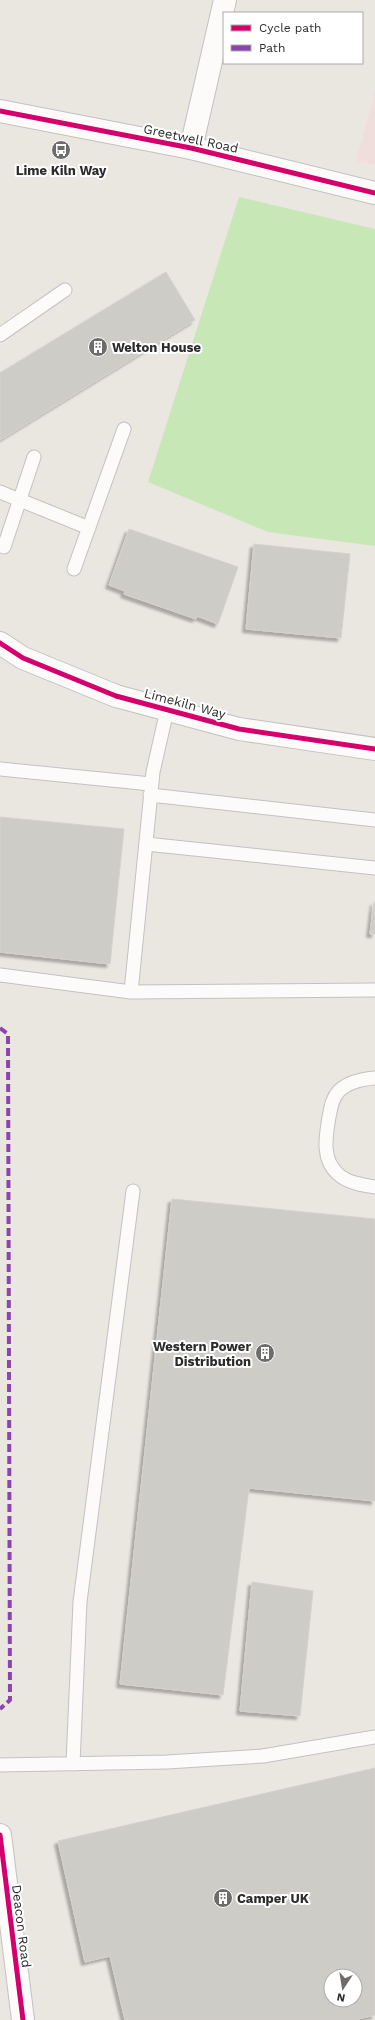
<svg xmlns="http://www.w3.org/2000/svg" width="375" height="2020" viewBox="0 0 375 2020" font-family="'Work Sans',sans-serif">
<defs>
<filter id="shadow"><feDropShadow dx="-3.5" dy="3.5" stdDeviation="1" flood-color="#0004"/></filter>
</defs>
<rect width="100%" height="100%" fill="#eae6e0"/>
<path fill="#f0dedc" d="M375,92v73l-19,-4z"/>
<path fill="#c8e7b6" d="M239,197l136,32v317l-107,-14 -120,-50z"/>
<path fill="#ceccc7" stroke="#d5d1cc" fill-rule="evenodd" filter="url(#shadow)" d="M166,272l29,48 -195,120v-67z
M129,529l109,38 -20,57 -21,-8 -1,3 -72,-25 1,-3 -16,-6z
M254,544l96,10 -9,84 -95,-9z
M0,817l124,12 -14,135 -110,-12z
M374,902h1v32h-5z
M172,1199l203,20v282l-126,-13 -26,207 -103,-11z
M252,1582l61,9 -13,125 -60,-5z
M375,1768v247l-21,5h-229l-15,-64 -25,6 -27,-121zM331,1976h24v24h-24z"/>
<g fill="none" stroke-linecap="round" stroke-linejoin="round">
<g stroke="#c3c2c2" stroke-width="15">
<path id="service" d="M0,335l65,-45
M0,492l89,36
M4,547l30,-90
M74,569l50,-140
M0,769l151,15
M150,795l225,25
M146,844l229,24
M0,975l131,17 244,-2
M131,992l22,-220 14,-62
M375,1078c-12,1 -28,4 -37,14 -6,7 -7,15 -9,25 -3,19 -8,42 9,57 10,9 24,11 37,13
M73,1764l7,-162 53,-411
M0,1765l167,-3 96,-6 112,-19"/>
</g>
<g stroke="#c3c2c2" stroke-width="24">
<path id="minor" d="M191,148l34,-148
M0,643l23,15 93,38 123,33 136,20
M0,1835l23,185"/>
</g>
<g stroke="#c3c2c2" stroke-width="24">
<path id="tertiary" d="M0,111l191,37 184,45"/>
</g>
<use href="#service" stroke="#fcfbfa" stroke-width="13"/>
<use href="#minor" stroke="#fcfbfa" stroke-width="22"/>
<use href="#tertiary" stroke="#fcfbfa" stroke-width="22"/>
<path stroke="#8e44ad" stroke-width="4" stroke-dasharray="8 4" stroke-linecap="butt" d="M0,1028l8,6 2,666 -10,9"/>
<g stroke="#fff" stroke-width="8">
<path id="cycleway" d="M0,111l191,37 184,45
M0,643l23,15 93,38 123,33 136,20
M0,1835l23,185"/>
</g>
<use href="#cycleway" stroke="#d6006c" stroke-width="5"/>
</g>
<defs>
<g id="bus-disc" transform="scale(1)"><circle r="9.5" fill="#6e6c6a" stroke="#fff"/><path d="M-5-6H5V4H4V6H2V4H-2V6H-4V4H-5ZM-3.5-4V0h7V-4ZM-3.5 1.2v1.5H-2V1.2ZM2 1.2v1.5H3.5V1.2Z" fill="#fff"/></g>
<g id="building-disc" transform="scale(1)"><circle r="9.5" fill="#6e6c6a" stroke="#fff"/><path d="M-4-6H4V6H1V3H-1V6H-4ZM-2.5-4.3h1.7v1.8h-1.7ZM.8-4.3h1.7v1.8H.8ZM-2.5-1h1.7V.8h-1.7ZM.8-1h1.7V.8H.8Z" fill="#fff"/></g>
</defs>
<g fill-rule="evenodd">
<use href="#bus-disc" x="61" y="150"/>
<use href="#building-disc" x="98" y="347"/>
<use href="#building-disc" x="265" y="1353"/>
<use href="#building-disc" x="223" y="1898"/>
</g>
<g text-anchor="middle" stroke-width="4" stroke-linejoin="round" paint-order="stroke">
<g font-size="13" fill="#2b2b2b" stroke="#fff">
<text transform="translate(191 138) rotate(12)" y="5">Greetwell Road</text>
<text transform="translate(185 703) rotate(15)" y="5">Limekiln Way</text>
<text transform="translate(22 1926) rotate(83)" y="5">Deacon Road</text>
</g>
<g font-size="13" font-weight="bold" fill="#2b2b2b" stroke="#fff" text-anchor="start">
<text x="61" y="175" text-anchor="middle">Lime Kiln Way</text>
<text x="112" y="352">Welton House</text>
<text x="251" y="1351" text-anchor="end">Western Power<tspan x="251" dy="15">Distribution</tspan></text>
<text x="237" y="1903">Camper UK</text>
</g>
</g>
<rect x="223" y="12" width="140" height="52" fill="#ffffff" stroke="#aaaaaa"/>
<rect x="231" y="25" width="20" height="6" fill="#d6006c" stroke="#aaaaaa"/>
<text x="259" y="32" font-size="12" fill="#2b2b2b">Cycle path</text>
<rect x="231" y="45" width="20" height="6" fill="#8e44ad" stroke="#aaaaaa"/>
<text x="259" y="52" font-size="12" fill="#2b2b2b">Path</text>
<g transform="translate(343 1988) rotate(192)"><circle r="19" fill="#ffffff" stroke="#aaaaaa"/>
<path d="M0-3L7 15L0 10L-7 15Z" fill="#6e6c6a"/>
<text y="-6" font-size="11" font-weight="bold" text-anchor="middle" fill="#2b2b2b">N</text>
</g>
</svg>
